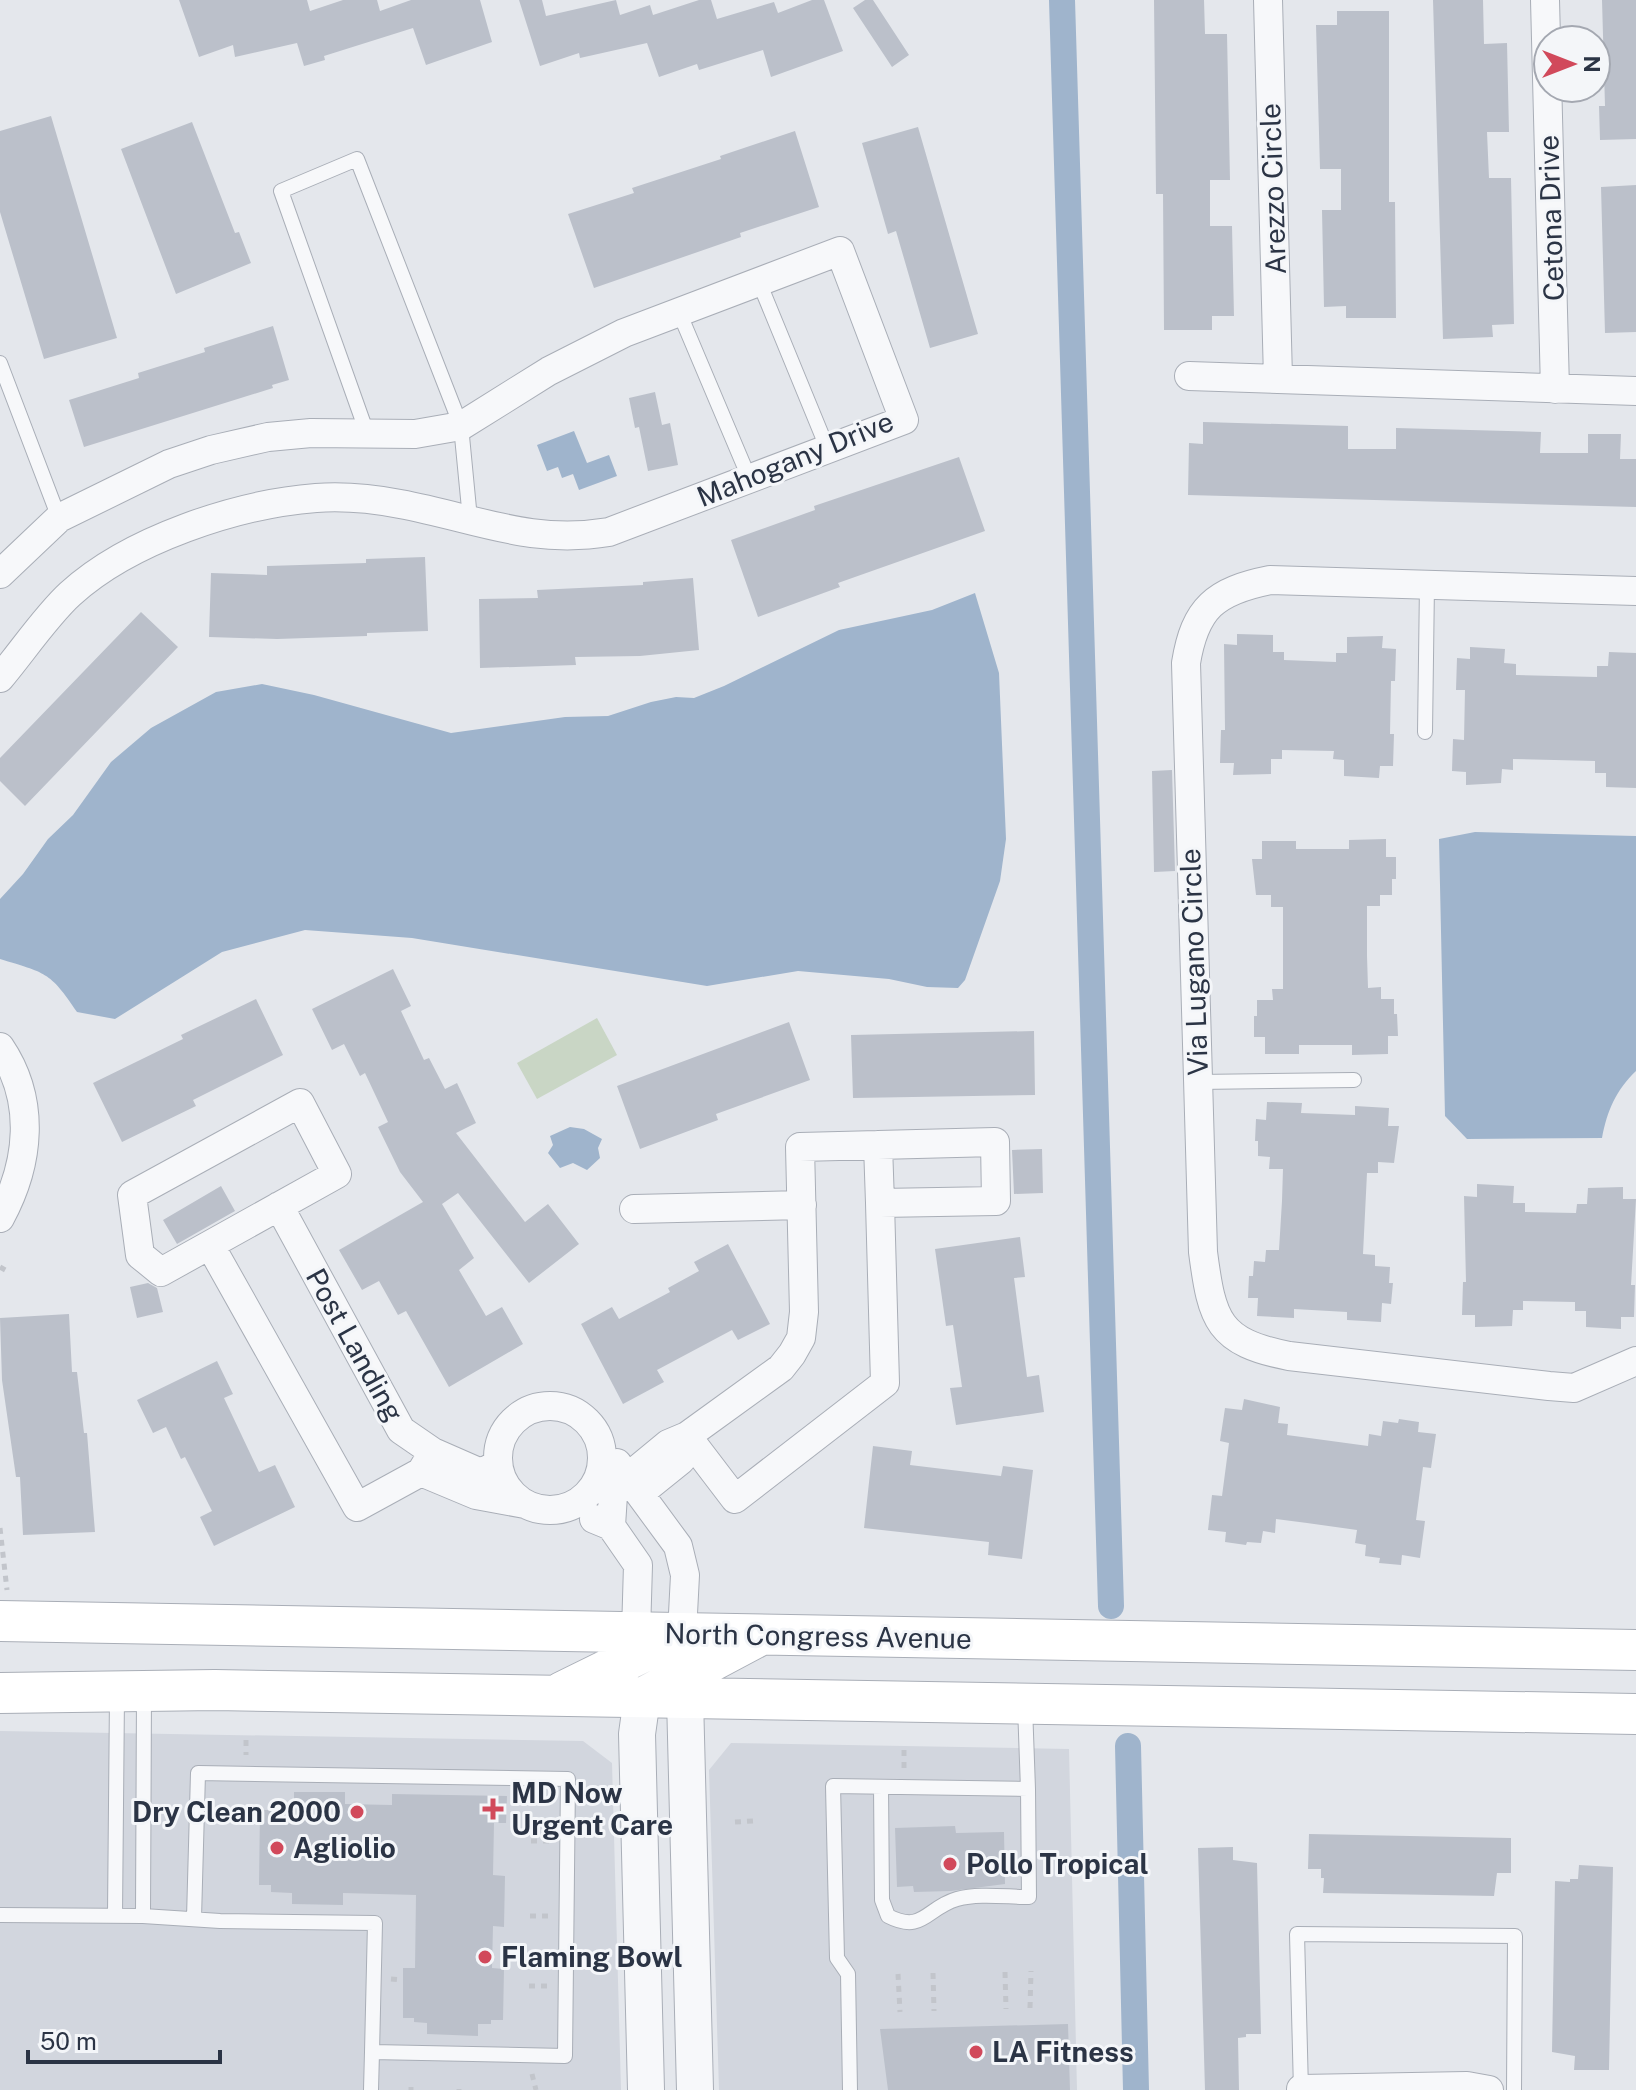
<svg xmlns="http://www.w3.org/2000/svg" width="1636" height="2090" viewBox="0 0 1636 2090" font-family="'Public Sans',sans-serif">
<rect width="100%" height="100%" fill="#e4e7ec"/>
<path fill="#d2d6de" d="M0,1731l583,10 29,22 9,327h-621z
M731,1743l338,6 8,341h-358l-10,-320z"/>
<path fill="#c9d6c5" d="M597,1018l20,37 -80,44 -20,-36z"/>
<path fill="#9fb4cc" d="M574,431l13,32 22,-8 8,21 -38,14 -6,-16 -11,4 -4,-11 -11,4 -10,-26z
M975,593l24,80 7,166 -6,42 -35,99 -7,8 -31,-1 -38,-8 -91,-8 -91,15 -295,-48 -107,-8 -83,22 -107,67 -38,-7c-27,-41 -32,-39 -77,-53v-60l23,-25 25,-35 25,-24 38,-53 40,-34 65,-36 46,-8 52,11 137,38 114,-16 43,-1 43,-14 25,-5 18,1 30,-12 115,-56 93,-20z
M1475,832l161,4v235c-20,19 -29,40 -34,67l-135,1 -22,-23 -6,-277z
M570,1127l14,2 18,10 -4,9 2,10 -13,12 -14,-7 -13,5 -12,-15 5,-8 -3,-9z"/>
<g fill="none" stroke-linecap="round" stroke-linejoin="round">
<path stroke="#9fb4cc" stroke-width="26" d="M1062,0l49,1606
M1128,1746l8,344"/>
</g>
<path fill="#bbc0ca" d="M179,0h128l3,11 33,-11h34l3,11 31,-11h69l12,42 -66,23 -13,-37 -89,28 1,4 -21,6 -7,-23 -62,14 -2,-12 -34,12z
M519,0h23l4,16 70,-16 4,15 30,-10 3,10 46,-15h12l6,19 57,-17 4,11 34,-13h12l19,51 -72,26 -8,-27 -64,20 -2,-6 -38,13 -12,-34 -67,15 -1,-5 -39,13z
M865,0h8l36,55 -17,12 -39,-59z
M1154,0h50l1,34h22l3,146h-20v46h22l2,90h-22v14h-48l-1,-136h-7z
M1433,0h50l1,44 23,-1 2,89h-22l2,46h22l3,146 -22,1 1,12 -50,2z
M1602,0h34v139l-36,1 -1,-34h6z
M1337,11h52v191h6l1,116h-50v-12l-22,1 -2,-97h19v-41h-21l-4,-144h21z
M51,116l66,222 -73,21 -44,-147v-81z
M192,122l43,111 4,-1 12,31 -75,31 -55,-145z
M918,127l60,207 -48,14 -34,-117 -8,3 -26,-91z
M795,131l24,76 -79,26 1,4 -147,51 -26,-74 66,-21 -2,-5 89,-29 -1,-3z
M1636,185v147l-31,1 -4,-146z
M273,326l16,54 -17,5 1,3 -189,59 -15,-47 70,-22 -1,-5 67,-21 -1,-4z
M655,392l7,33 8,-2 8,42 -30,6 -9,-44 -4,1 -6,-30z
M1203,422l145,4v23h48v-21l145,4 -1,21h48v-19h33l-1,25h16v48l-448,-12 1,-52 14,1z
M959,457l26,74 -147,52 2,4 -82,30 -27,-77 84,-30 -1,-4z
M425,557l3,74 -61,2v3l-90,3 -68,-2 2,-64 56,2v-9l99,-3v-4z
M693,578l6,72 -59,6 -65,1 1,8 -96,3 -1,-69 59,-1 -1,-8 106,-5v-3z
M141,612l37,35 -153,159 -25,-25v-23z
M1237,634l36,1v17h11v8l52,2v-9h11v-16l36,-1 -1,12 14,1 -1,32h-4l-1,53h4l-1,32h-13l-1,12 -35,-2v-16l-11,-1 1,-8 -52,-1v9h-11v15l-38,1 1,-12h-14l1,-33h4l-1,-86 13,1z
M1470,647l35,2 -1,14 12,1v11l81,2v-11h11l1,-14 27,1v135l-30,-1v-14h-11v-12l-82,-2v11l-11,-1 -1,14 -35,2v-13l-14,-1 1,-32 11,1 1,-50h-9l1,-32 13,1z
M1172,770l3,101 -21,1 -2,-101z
M1386,839v18h10v22h-4v16h-12v11h-13v50l1,32 13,-1v12h13v15h3l1,22h-10v18l-36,1v-10h-53v9h-34v-17h-11v-21h3v-16h16l-1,-11h11v-82h-12v-12h-15l-4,-36h10v-18h34v8h53v-9z
M393,969l18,37 -10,5 23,49 5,-2 16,31 12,-6 19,40 -20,10 69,89 23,-18 31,40 -50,39 -71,-90 -16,11 32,54 -15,12 27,46 16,-9 21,37 -74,43 -43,-76 -8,4 -19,-34 -17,9 -23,-40 84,-48 -23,-30 -22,-45 10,-5 -23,-49 -5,3 -16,-32 -12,6 -20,-41z
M256,999l27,56 -90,45 3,6 -74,36 -29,-59 90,-44 -2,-4z
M789,1022l21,58 -94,34 2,6 -78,29 -23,-63z
M1034,1031l1,64 -182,3 -2,-63z
M1267,1102l35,1 -1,10 54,2v-9l34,2 -1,18h11l-5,37 -16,-1v11h-11l-4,81 12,1v11l15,1 -1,16h4l-2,21 -9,-1 -1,19 -34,-2v-8l-53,-3v9l-37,-2 1,-18h-10l1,-22h4l1,-15 11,1 1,-12h13l3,-49 1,-32h-14l1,-12 -12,-1v-15h-3l1,-22 10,1z
M1042,1149l1,44 -29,1 -2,-44z
M1477,1184l37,2 -1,17h12v9l51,1 1,-9h10l1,-16 35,-1v12h13l-5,86h4l-1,32h-13v12l-35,-2v-16h-11v-9l-52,-1v9h-10l-1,16 -37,1v-12h-13l1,-33h3l-2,-86 13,1z
M221,1186l14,25 -58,33 -14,-24z
M1020,1237l5,40 -11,1 13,99 12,-2 5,37 -88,13 -6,-37 12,-1 -9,-62 -7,1 -11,-77z
M728,1244l42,80 -32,16 -6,-10 -75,40 7,12 -41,22 -42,-80 31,-17 7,12 51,-27 -2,-4 31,-17 -5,-9z
M148,1283l9,5 6,24 -26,6 -7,-31z
M69,1314l3,58h5l7,61h3l8,99 -72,3 -3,-58h-4l-14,-97 -2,-62z
M217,1361l16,33 -9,4 35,74 16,-7 20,42 -81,39 -14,-29 12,-6 -27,-54 -4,2 -15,-32 -13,6 -16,-33z
M1244,1399l36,8 -2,16 10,1 -1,11 81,11 1,-12 12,2 2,-15 15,2 1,-4 20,3 -1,10 18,2 -5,34 -8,-1 -7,53 9,1 -5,37 -18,-3 -1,10 -22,-2 1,-5 -15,-2 1,-11 -11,-2 2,-13 -50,-7 -31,-4 -1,14 -12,-2 -2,12 -14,-1 -1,3 -21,-3 1,-10 -18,-2 4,-35 10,1 7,-53 -9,-2 5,-33 17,2z
M873,1446l39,5 -2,14 91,11 2,-10 30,4 -11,89 -34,-4 1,-13 -125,-14z
M294,1792h51v12l47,1v-11l115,2 -1,27h-12l-1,52 12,1 -1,51 -11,-1 -1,42 12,1 -1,51h-12v4h-13v12l-51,-2v-11l-13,-1v-4h-11v-50h12l1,-73 -73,-2v12l-51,-1v-11l-21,-1v-7h-12l1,-75h12l-1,-7h23z
M955,1826l1,7 48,-1 1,52 -54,7 -37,1 -1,-6 -16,1 -2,-59z
M1309,1834l202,4v35h-14l-3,23 -171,-3 1,-15h-3v-9h-13z
M1233,1847v13l24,3 4,171h-15v3l-8,1 1,52h-34l-7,-242z
M1579,1865l34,2 -4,203h-35l1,-14 -23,-4 3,-171 15,1v-3h8z
M1068,2024l2,66h-182l-8,-61z"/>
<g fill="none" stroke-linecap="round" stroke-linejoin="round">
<g stroke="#a9aeb7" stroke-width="16">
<path id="service" d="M759,282l69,168
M679,312l71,168
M0,363l59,155
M367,433l-86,-242 76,-32 104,267 9,93
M1425,732l2,-148
M1198,1082l156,-2
M1025,1706l3,83
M0,1915l143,1 77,5 155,2 -3,129
M115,1915l2,-220
M143,1916l1,-224
M194,1918l4,-145 370,6 -3,277 -193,-4 -1,38
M850,2090l-2,-116 -11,-16 -4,-172 195,3 1,108c-23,0 -50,-4 -72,2 -31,9 -34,35 -69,17l-6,-16 -1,-113
M1301,2090l-4,-156 218,2 -1,154"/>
</g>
<g stroke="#a9aeb7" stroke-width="30">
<path id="minor" d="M1268,0l10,378
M1545,0l10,389
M1189,376l447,15
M0,574l59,-56 110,-54 42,-14 57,-13 43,-4 104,1 46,-8 88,-55 75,-38 216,-82 64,169 -295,112c-79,13 -133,-14 -209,-28 -26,-5 -57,-8 -84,-6 -79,6 -187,42 -246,96 -24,22 -48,58 -70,84
M1636,591l-366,-11c-55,11 -75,28 -84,83l17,589c9,69 15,90 86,104l260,30 25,2 62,-27
M0,1047c36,53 30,116 0,171
M300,1103l37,71 -176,98 -21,-17 -8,-60z
M878,1145l2,58
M279,1206l122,224 32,22 48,21 17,-9
M634,1209l168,-4
M210,1245l147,262 64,-35 12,-20
M498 1458a52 52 0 1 1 104 0a52 52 0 1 1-104 0Z
M617,1463l61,83 7,29 -3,58
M421,1472l55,23 49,9
M640,1493l41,-33 6,-24
M594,1519l17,7 27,39 -2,68
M611,1526l2,-31 15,-18 40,-33 19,-8 94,-68 11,-14 9,-16 3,-26 -4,-165 195,-5 1,59 -116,2 5,180 -150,116 -48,-63
M1301,2089l166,-3 22,4"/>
</g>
<g stroke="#a9aeb7" stroke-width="38">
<path id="tertiary" d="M642,1698l-5,36 9,356
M685,1698l10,392"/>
</g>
<g stroke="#a9aeb7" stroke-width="42">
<path id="secondary" d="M0,1621l1636,29
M562,1692l112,-55
M0,1693l215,-3 1421,24
M646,1696l113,-60"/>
</g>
<path stroke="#c2c5cb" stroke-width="5" stroke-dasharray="6 6" stroke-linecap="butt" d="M0,1267l7,4
M0,1528l7,62
M246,1740v15
M904,1750v19
M735,1822l19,-1
M531,1841h19
M530,1916h19
M1005,1972l1,37
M933,1973l1,38
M898,1974l2,38
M391,1979l11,1
M529,1986h19
M1030,2008l1,-37
M532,2074l4,16
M411,2087v3
M459,2089v1"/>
<use href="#service" stroke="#f7f8fa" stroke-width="14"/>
<use href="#minor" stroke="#f7f8fa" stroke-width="28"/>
<use href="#tertiary" stroke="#f7f8fa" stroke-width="36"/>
<use href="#secondary" stroke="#fff" stroke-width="40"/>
</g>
<g fill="#d1495b" stroke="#f4f6f9" stroke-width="3">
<path d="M489 1797h8v8h8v8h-8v8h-8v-8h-8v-8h8z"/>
<circle cx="357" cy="1812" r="8"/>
<circle cx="277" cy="1848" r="8"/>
<circle cx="950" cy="1864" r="8"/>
<circle cx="485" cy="1957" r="8"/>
<circle cx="976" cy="2052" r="8"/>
</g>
<g text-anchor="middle" stroke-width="6" stroke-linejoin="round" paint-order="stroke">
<g font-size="28" fill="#2b3445" stroke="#f4f6f9">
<text transform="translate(1273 189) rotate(-92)" y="10">Arezzo Circle</text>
<text transform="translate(1551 218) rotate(-92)" y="10">Cetona Drive</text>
<text transform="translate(795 459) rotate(-22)" y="10">Mahogany Drive</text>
<text transform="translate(1194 962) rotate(-92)" y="10">Via Lugano Circle</text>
<text transform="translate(355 1345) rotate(61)" y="10">Post Landing</text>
<text transform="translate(818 1636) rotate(1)" y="10">North Congress Avenue</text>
</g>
<g font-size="28" font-weight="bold" fill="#2b3445" stroke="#f4f6f9" text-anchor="start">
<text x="511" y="1803">MD Now<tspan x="511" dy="32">Urgent Care</tspan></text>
<text x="341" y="1822" text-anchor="end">Dry Clean 2000</text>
<text x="293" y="1858">Agliolio</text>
<text x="966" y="1874">Pollo Tropical</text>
<text x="501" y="1967">Flaming Bowl</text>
<text x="992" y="2062">LA Fitness</text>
</g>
</g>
<g transform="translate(1572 64) rotate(90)"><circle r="38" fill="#f4f6f9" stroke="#a4a8b1" stroke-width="2"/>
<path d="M0-6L14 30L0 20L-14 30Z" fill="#d1495b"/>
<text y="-12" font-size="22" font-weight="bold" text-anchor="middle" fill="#2b3445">N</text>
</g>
<path d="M28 2050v12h192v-12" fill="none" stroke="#2b3445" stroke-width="4"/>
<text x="40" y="2050" font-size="24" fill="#2b3445" stroke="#f4f6f9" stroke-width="6" paint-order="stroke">50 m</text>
</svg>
